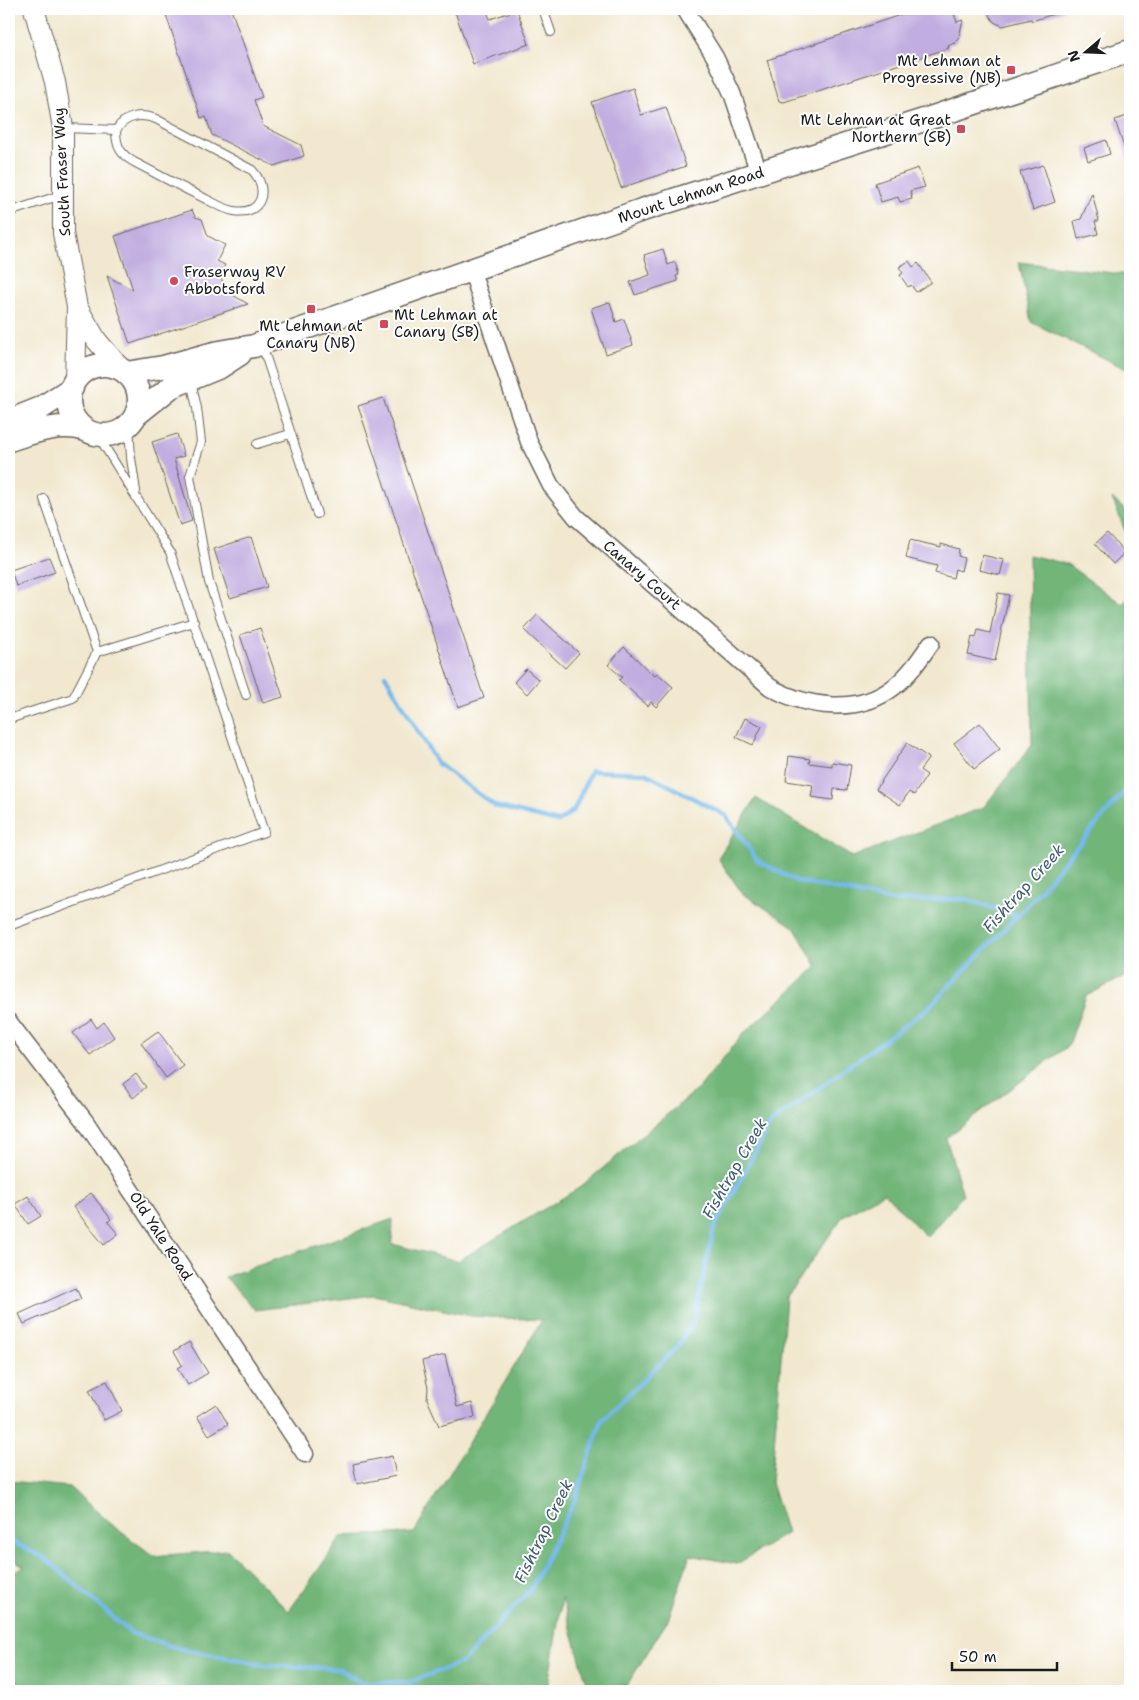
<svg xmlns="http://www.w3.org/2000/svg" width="1139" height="1700" viewBox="0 0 1139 1700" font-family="'Shantell Sans',sans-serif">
<rect width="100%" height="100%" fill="#fff"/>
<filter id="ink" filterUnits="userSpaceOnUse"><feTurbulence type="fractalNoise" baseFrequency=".02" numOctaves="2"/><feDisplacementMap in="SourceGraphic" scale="10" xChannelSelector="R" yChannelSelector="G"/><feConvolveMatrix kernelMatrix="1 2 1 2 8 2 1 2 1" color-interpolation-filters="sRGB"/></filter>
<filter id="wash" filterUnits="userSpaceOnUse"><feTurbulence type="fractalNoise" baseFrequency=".0096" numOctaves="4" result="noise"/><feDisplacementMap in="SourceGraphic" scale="20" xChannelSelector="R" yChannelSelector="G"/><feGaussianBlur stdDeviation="1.12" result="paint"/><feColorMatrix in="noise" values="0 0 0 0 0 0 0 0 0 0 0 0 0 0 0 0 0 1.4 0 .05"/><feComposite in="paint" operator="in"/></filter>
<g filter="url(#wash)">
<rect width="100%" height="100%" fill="#f1e8cf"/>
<path fill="#71b579" stroke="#46684a" d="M1019,262l111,13v96l-99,-49z
M1112,498l18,17v28z
M1029,555l38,9 55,40 8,-7v377l-44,22 -17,49 -123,93 17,57 -36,42 -43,-44 -41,23 -57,82 -15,185 16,50 -50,31 -47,-9 -22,65 -41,65 -39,2 -26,-89 -15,93h-538v-116l15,-9 -15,-9v-76l60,6 48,42 37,27 74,-6 61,61 53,-75 72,-3 128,-213 -71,-4 -97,-21 -119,15 -30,-33 168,-58 -1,25 66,17 121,-73 120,-100 44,-54 74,-67 -23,-40 -52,-34 -24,-35 38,-60 96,59 132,-50 48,-62z"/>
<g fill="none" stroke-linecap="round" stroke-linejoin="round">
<path stroke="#74b9ea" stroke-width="4.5" d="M385,675l52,88 58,43 63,16 16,-12 17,-39 54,2 80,42 33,46 38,20 97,20 72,-2 51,16
M9,1540l36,18 86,75 45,15 89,17 74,4 23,14 48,-1 53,-20 68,-73 43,-87 28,-82 76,-74 16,-26 20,-92 57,-105 156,-114 98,-101 105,-123
M408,1691l2,-9"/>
</g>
<g id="blocks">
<path fill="#c1ade0" d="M164,9h67l31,88 -8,3 9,26 38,19 3,11 -30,10 -62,-31 -6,-18 -5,1z
M454,9h32l4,10 27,-9 12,34 -56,20z
M904,9h48l5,13 6,-2 -4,17 -4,6 -7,2 1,3 -165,54 -5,-1 -12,-41 139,-47z
M997,9h66v2l-31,10 -1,-2 -28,7 -9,-4 -7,-10z
M633,88l8,27 25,-8 20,59 -65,22 -29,-86z
M1130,115v45h-2l-13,-40z
M1106,140l4,14 -22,7 -4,-13z
M1043,165l12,37 -22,8 -13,-38z
M918,168l7,19 -15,4 2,8 -12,3 -2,-5 -17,5 -6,-19z
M1092,193l7,28h-4l3,13 -20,5 -4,-18 7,-2z
M192,210l3,7 7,2 6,17 17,9 -8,16 8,4 -5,10 6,16 22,13 -118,40 -23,-68 26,14 -18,-54z
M663,249l5,16 7,-3 4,13 -3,1 2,5 -43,14 -5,-13 20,-7 -6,-20z
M909,261l4,6 5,-4 13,19 -15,10 -5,-7 -3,2 -8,-12 3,-2 -4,-6z
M610,302l6,20 8,-3 9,26 -27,9 -15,-46z
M383,398l101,300 -26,9 -100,-301z
M177,434l7,22 -10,3 18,62 -12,4 -28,-83z
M1107,533l18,19 -12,12 -18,-20z
M251,537l16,50 -37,11 -16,-49z
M910,540l31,7v-3l18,5 -1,7 6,2 -3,13 -6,-2 -2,9 -18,-5 2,-7 -31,-8z
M982,555l22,5 -4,15 -21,-5z
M49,557l6,15 -39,14 -5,-16z
M998,593l11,2 -14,66 -27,-6 4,-18 4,1 2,-8 12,3z
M537,615l42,38 -14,15 -41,-38z
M260,628l23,69 -20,6 -23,-68z
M624,647l30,29 3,-3 16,14 -17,20 -5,-5 -3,4 -29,-26 3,-3 -14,-12z
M526,669l13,11 -12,14 -13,-12z
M745,718l17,8 -9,19 -17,-8z
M980,723l20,26 -26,20 -20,-26z
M907,743l22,15 -9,12 7,5 -13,20 -5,-3 -9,13 -24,-16z
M789,756l21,3 -1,4 23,3v-4l19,3 -4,25 -13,-1 -1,11 -22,-3 2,-12 -27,-4z
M91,1019l6,9 7,-6 10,15 -24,18 -17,-22z
M158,1031l25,34 -17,13 -25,-35z
M136,1074l10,13 -13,11 -10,-14z
M91,1193l20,26 -3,3 10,12 -14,11 -31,-38z
M28,1196l13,20 -13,8 -13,-20z
M76,1288l5,11 -57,25 -5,-10z
M189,1342l19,31 -20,12 -11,-17 5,-3 -8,-14z
M445,1355l12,52 15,-4 3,14 -36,9 -12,-27 1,-11 -6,-27z
M107,1381l15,30 -18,9 -15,-30z
M216,1404l12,20 -19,11 -12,-19z
M392,1456l4,20 -39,8 -4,-20z"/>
</g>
</g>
<g filter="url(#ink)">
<use href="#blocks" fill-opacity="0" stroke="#67635b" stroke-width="1"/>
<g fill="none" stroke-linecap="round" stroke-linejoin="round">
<g stroke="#67635b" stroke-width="10">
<path id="service" d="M543,9l8,23
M65,128l51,2c9,-14 25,-17 40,-11l96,51c18,19 10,46 -18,41 -11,-2 -22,-9 -32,-14 -23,-11 -45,-23 -68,-35 -14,-8 -18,-16 -18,-32
M9,212l52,-17
M262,345l55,169
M191,381l6,27 4,34 -11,34 19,106 37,113
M129,425l2,33 5,33
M257,444l33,-10
M97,652l97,-30
M9,719l64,-21 24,-46 -53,-153
M9,926l255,-94 -94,-280 -73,-118"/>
</g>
<g stroke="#67635b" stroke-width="19">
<path id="minor" d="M685,9l30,48 17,36 27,80
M471,269l58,173 22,44 25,31 194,170c37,21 88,28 124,0 15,-12 26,-28 37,-44
M9,1022l76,99 220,333"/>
</g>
<g stroke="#67635b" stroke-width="22">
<path id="tertiary" d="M34,9l21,73 8,46v105l14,74 -2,74
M77,307l20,34 25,29"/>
</g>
<g stroke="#67635b" stroke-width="25">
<path id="secondary" d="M69 400a35 35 0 1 1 70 0a35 35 0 1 1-70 0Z
M126,373l37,-6 51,-14 40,-7 385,-135 288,-92 203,-68
M136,415l35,-28 49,-20 20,-13
M9,421l32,-13 31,-20
M9,440c25,-8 51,-18 77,-10"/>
</g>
<use href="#service" stroke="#fff" stroke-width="8"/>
<use href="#minor" stroke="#fff" stroke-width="16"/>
<use href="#tertiary" stroke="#fff" stroke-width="20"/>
<use href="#secondary" stroke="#fff" stroke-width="22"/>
</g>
</g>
<g fill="#d1495b" stroke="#fff" stroke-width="2">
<rect x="1006" y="65" width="10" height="10" rx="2.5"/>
<rect x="956" y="124" width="10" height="10" rx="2.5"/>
<circle cx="174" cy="281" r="5"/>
<rect x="306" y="304" width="10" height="10" rx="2.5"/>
<rect x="379" y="319" width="10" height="10" rx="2.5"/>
</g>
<g text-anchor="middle" stroke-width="4" stroke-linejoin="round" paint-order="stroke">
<g font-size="15" fill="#1c1c1c" stroke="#fff" text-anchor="end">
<text x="1001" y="66">Mt Lehman at<tspan x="1001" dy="17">Progressive (NB)</tspan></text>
<text x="951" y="125">Mt Lehman at Great<tspan x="951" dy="17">Northern (SB)</tspan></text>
<text x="184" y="277" text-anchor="start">Fraserway RV<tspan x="184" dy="17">Abbotsford</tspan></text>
<text x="394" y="320" text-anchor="start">Mt Lehman at<tspan x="394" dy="17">Canary (SB)</tspan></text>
<text x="311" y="331" text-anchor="middle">Mt Lehman at<tspan x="311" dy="17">Canary (NB)</tspan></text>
</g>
<g font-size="15" fill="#1c1c1c" stroke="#fff">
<text transform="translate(62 172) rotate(-93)" y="5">South Fraser Way</text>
<text transform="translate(691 195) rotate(-18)" y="5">Mount Lehman Road</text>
<text transform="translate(642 575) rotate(41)" y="5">Canary Court</text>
<text transform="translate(161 1236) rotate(57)" y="5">Old Yale Road</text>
</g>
<g font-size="16" font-style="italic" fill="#3f5b6e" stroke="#fff">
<text transform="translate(1023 888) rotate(-48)" y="6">Fishtrap Creek</text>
<text transform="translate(734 1168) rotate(-60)" y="6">Fishtrap Creek</text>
<text transform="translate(543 1531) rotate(-64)" y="6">Fishtrap Creek</text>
</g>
</g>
<rect width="1139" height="1700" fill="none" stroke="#fff" stroke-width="30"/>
<g transform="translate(1086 52) rotate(251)" stroke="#ffffff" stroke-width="4" paint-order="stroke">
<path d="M0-4L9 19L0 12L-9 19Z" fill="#1c1c1c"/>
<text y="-8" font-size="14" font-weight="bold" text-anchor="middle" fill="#1c1c1c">N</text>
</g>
<path d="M952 1662v8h105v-8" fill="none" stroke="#1c1c1c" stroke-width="2.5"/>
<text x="959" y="1662" font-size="15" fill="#1c1c1c" stroke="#ffffff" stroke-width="4" paint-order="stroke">50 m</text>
</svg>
